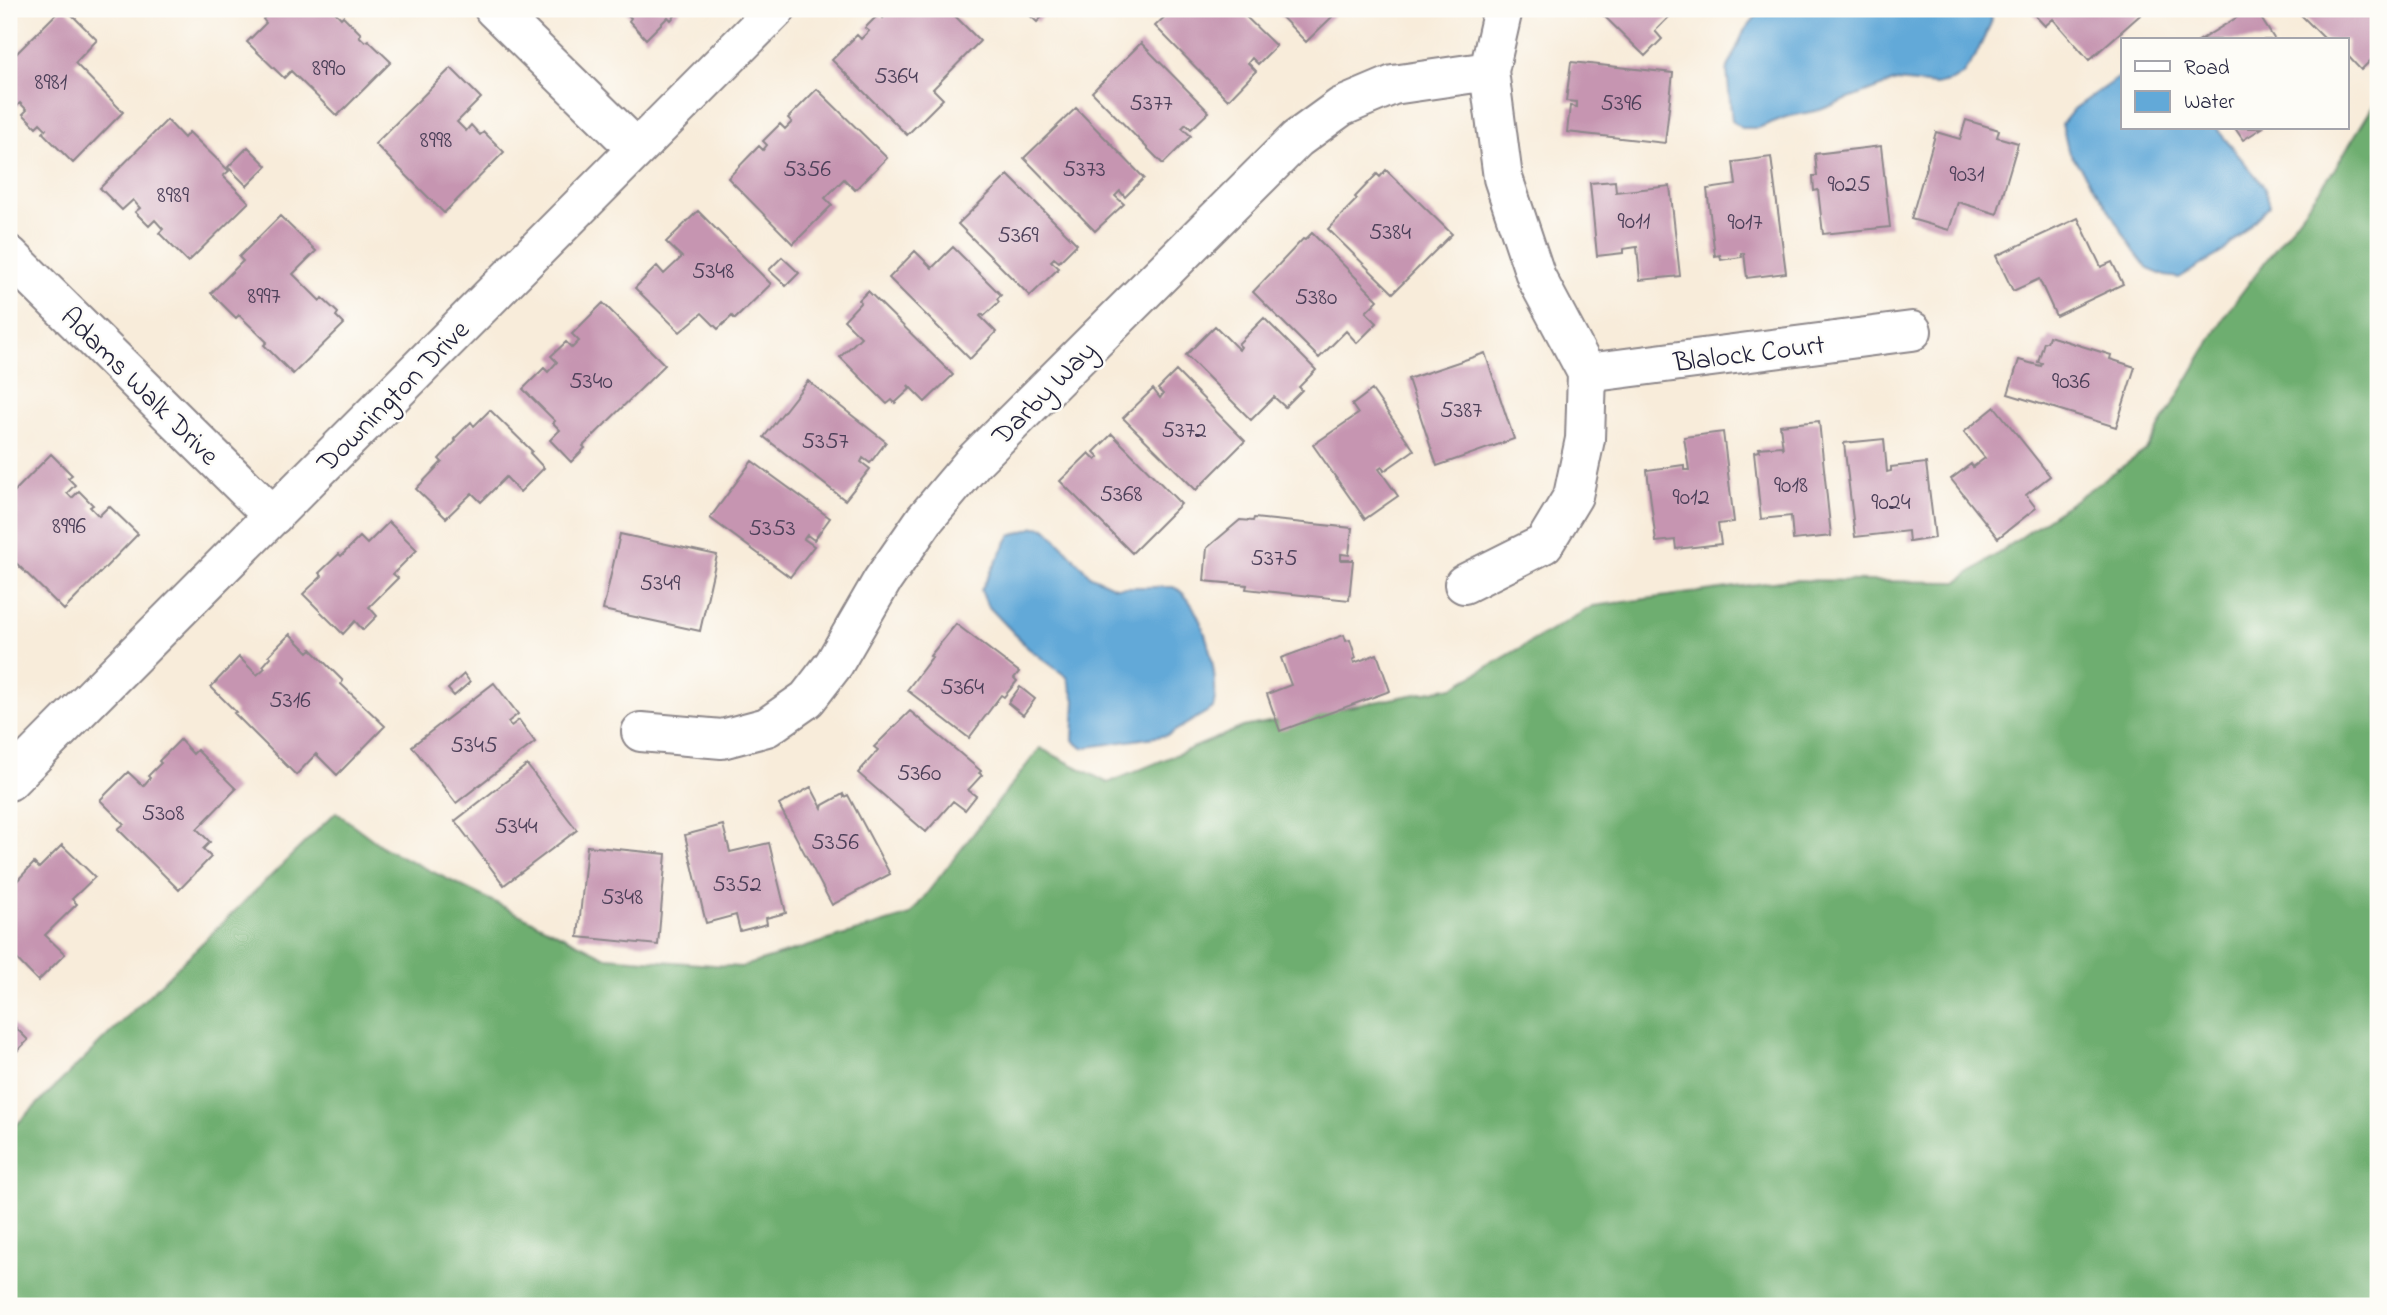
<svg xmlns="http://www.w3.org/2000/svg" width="2387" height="1315" viewBox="0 0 2387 1315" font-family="'Indie Flower',sans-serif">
<rect width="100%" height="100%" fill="#fdfcf7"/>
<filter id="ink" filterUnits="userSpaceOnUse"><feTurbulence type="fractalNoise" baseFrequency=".0143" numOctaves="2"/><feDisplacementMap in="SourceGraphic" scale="14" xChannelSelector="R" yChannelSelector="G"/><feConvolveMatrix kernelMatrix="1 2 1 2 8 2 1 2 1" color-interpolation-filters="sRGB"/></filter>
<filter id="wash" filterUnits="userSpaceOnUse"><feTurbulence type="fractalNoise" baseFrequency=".00686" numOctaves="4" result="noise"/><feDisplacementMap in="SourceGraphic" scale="28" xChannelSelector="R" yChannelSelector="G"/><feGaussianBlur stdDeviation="1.57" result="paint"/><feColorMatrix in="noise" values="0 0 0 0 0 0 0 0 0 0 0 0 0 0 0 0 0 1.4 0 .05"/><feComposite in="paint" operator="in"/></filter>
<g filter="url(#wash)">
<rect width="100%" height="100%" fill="#f8ecda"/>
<path fill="#6eae70" stroke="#486856" stroke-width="2" d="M2378,98v1208h-2369v-174l327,-320 48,36 222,109 135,10 169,-52 130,-167 68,35 135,-56 210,-40 140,-81 195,-26 169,2 189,-132 82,-139 104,-138z"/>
<path fill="#62a9d8" stroke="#42668a" stroke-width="2" d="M1762,9h228l1,14 -16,34 -13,18 -10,6 -16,4 -40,-4 -76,29 -34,7 -28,11h-17l-9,-7 -5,-51 17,-39z
M2123,74v54h93l48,58 6,19 -46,46 -45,27 -14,-2 -17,-7 -14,-18 -30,-49 -36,-52 -6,-26 12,-15z
M1035,527l11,1 45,48 24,11h58c29,10 49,94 40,121l-45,27 -86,13 -9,-8 2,-40 -8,-23 -39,-29 -41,-43 -6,-15 29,-54z"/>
<g id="blocks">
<path fill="#c695b1" d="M61,9h5l31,31 -22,23 48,49 -50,51 -30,-30 3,-4 -6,-6 -4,4 -13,-13 4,-4 -7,-7 -4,4 -7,-7v-39z
M273,9h59l9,9 2,-2 18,18 -2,2 6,6 3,-2 23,22 -54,54 -46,-45 -7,7 -37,-36 19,-19 -3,-4z
M630,9h51l-10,11 -3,-3 -22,22 -17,-18 2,-3 -5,-5z
M887,9h61l32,32 -47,48 10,10 -36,36 -75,-75 25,-25 4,4 8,-8 -4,-3 14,-14 4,4 7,-7z
M1023,9h27l-13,13z
M1173,9h65l38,37 -18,18 -6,-6 -4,5 8,8 -28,29 -73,-74z
M1274,9h54l6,6 -28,27z
M1597,9h80l-22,22 7,8 -17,17z
M2029,9h118l-58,51 -36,-41 -8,7z
M2251,9h4l20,31h-75z
M2295,9h83v44l-17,17 -14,-15v-15h-21z
M1141,43l68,69 -18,17 -5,-5 -4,4 9,8 -28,28 -71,-72z
M1571,62l102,11 -8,70 -98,-11 3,-26 7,1v-5l-11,-1z
M451,68l30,30 -24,24 9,9 5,-6 9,10 4,-3 20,20 -60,61 -69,-69z
M817,89l70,69 -32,32 -11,-11 -19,19 7,7 -39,39 -65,-66 31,-32 4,4 4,-5 -4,-4 17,-17 5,5 7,-7 -4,-4z
M1076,108l68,70 -19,19 -5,-6 -5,5 9,8 -29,27 -71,-73z
M167,120l17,18 5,-6 40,39 -6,5 26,26 -61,60 -29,-29 4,-4 -8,-9 -6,6 -14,-14 5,-4 -7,-8 -11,10 -22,-22z
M1966,120l33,10 -2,7 21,6 -21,71 -39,-12 -9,28 -38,-11 25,-87 24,7z
M2235,128h27l-19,12z
M1881,146l9,81 -67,7 -5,-44 -4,1 -1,-15h4l-2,-22z
M248,147l19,19 -20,20 -19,-19z
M1771,157l15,116 -39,5 -3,-25h-3l1,4 -21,3 -1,-5 -5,1 -8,-67 29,-4 -3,-23z
M1386,170l66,64 -59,59 -65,-64 29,-30 -2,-2 22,-23 3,3z
M1008,175l69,69 -18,18 -5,-4 -3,3 8,7 -29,28 -72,-72z
M1615,181l1,11 54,-6 10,90 -40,4 -3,-33 -14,2v4l-26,3 -7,-73z
M698,211l73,73 -36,35 -3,-3 -14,13 -16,-16 -22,19 -45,-44 22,-22 7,8 18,-17 -16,-15z
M280,216l36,35 -23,23 27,27 2,-3 16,15 -2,3 8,8 -51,50 -29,-29 3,-3 -28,-27 -3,3 -25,-25 32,-32 -4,-4z
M2078,218l23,49 11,-5 11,22 -67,32 -17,-37 -26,12 -17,-35z
M1312,233l66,67 -12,12 11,11 -20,20 -11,-12 -27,27 -66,-66 50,-53 2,1z
M953,247l48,48 -4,4 2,3 -15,14 -2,-2 -2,2 16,16 -26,27 -81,-81 26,-27 17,17z
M782,257l17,16 -13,13 -17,-16z
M868,291l85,84 -28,27 -17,-17 2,4 -15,14 -3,-3 -5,4 -47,-47 21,-20 -17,-17 17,-18 -2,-2z
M603,303l62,62 -82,81 2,2 -14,14 -21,-22 10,-10 -7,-7 2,-2 -32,-32 21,-21 4,4 9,-10 -6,-6 15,-14 6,6 7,-7 -7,-7z
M1264,318l52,52 -17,17 3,3 -17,17 -11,-10 -23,23 -65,-65 29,-29 24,24 2,-3 -3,-3z
M2049,336l62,19 -1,4 25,8 -19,60 -108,-33 11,-34 22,6 1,-3 -4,-1 6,-20h3z
M1485,353l29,86 -77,27 -29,-87z
M1176,371l69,70 -49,49 -73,-72 30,-29 7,9 3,-4 -5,-5z
M808,381l78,61 -16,21 -7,-5 -2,4 9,7 -25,31 -81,-63z
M1372,390l42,60 -30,21 -2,-4 -3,2 19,27 -33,23 -52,-74 45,-31 -6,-9z
M1995,407l55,69 -24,19 10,13 -38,30 -47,-59 20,-15 2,3 12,-9 -21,-26z
M490,410l42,41 -2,2 14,15 -24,24 -14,-15 -25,25 -9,-9 -26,25 -30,-29 26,-27 -3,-3 17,-18 -2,-2 17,-17 3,4z
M1819,421l12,115 -38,4 -2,-24 -30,3 -7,-67 6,-1 -1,-3 22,-2 2,3 -3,-24z
M1723,432l11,90 -16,2 3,20 -45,5 -1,-9 -19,2 -9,-72 37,-5v5h5l-5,-33z
M1112,434l69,70 -49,49 -72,-72 29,-28 7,7 3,-3 -5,-5z
M1884,439l3,33 4,-1v-4l35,-4 9,75 -26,4 -1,-11 -53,6 -11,-94z
M51,454l21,21 -4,3 7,7 -8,8 5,5 7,-7 14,14 -3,2 9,9 10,-10 29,28 -74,76 -55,-54v-59z
M752,461l78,57 -16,22 -7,-5 -3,4 10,7 -24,31 -80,-59z
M1254,518l98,10 -3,27 -8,-1v6h12l-4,40 -103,-11 1,-4 -43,-4 3,-33 33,-28 13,1z
M389,522l28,28 -24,24 5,4 -29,29 8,9 -14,14 -8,-9 -12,13 -40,-40 19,-18 -3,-3 20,-19 2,2 19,-19 7,7z
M620,534l97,21 -17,76 -97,-21z
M956,624l63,48 -5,6 3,3 -13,16 -3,-2 -32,43 -62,-48 25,-33 -2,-1z
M290,634l18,18 3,-3 32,32 -2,3 44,42 -48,49 -21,-21 -20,21 -62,-62 2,-1 -25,-25 28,-30 18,18 8,-7 -2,-2 8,-9 -2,-2z
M1344,635l2,6 4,-1 6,18 -3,2 1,3 23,-9 13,37 -110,40 -13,-37 24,-9 -10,-27z
M464,674l6,8 -16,14 -6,-7z
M494,683l24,31 -10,8 3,4 8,-6 16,22 -79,61 -44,-57z
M1020,687l15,12 -12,16 -15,-12z
M910,711l71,60 -2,2 3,2 -14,15 8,6 -11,14 -12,-9 -27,31 -68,-59 20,-23 -4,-3z
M180,740l13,14 4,-4 39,39 -39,40 13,13 -7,7 8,8 -32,33 -61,-61 6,-5 -24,-24 28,-28 15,14 7,-8 -2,-2 13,-13 -2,-2z
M527,765l50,65 -73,55 -49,-64z
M811,787l11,21 1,-3 20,-11 1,3 4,-2 42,79 -58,31 -53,-100z
M723,825l7,27 39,-9 17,70 -20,5 1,6 -27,7 -4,-16 -30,8 -21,-88z
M62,845l33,32 -23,22 5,5 -32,31 20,19 -27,27 -29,-30v-66l4,-5 3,2 18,-19 5,5z
M587,846l79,8 -8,91 -80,-8z
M9,1021l19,19 -19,19z"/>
</g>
</g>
<g filter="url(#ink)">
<use href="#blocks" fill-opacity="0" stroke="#8d878a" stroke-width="2"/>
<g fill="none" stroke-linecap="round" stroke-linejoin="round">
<g stroke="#8d878a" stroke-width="42">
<path id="minor" d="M494,9l142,139
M9,255l264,261
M1587,373l325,-42
M1464,584l80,-40 29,-48 12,-57 2,-66 -51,-96 -33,-99 -14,-107 14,-62
M641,732l81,7 45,-12 40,-28 27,-35 48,-83 43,-62 49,-58 323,-322 44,-32 52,-22 96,-14
M9,781l767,-772"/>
</g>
<use href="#minor" stroke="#fff" stroke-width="38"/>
</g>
</g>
<g text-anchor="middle" stroke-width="5" stroke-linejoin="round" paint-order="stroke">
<g font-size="24" fill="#4b3f58">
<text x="329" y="75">8990</text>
<text x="896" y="83">5364</text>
<text x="51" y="89">8981</text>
<text x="1151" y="110">5377</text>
<text x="1621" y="110">5396</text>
<text x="436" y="147">8998</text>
<text x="807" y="176">5356</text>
<text x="1084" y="176">5373</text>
<text x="1967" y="181">9031</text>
<text x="1849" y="191">9025</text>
<text x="173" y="202">8989</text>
<text x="1634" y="228">9011</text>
<text x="1745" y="229">9017</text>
<text x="1390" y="239">5384</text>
<text x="1018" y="242">5369</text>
<text x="713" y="278">5348</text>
<text x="264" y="303">8997</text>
<text x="1316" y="304">5380</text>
<text x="591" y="388">5340</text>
<text x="2071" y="388">9036</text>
<text x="1461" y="417">5387</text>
<text x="1184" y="437">5372</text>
<text x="825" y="448">5357</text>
<text x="1791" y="492">9018</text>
<text x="1121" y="501">5368</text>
<text x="1691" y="504">9012</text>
<text x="1891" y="509">9024</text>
<text x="69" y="533">8996</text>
<text x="772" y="535">5353</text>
<text x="1274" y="565">5375</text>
<text x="660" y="590">5349</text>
<text x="962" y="694">5364</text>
<text x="290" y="707">5316</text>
<text x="474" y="752">5345</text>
<text x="919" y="780">5360</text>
<text x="163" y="820">5308</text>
<text x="516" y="833">5344</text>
<text x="835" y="849">5356</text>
<text x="737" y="891">5352</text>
<text x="622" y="904">5348</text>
</g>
<g font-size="28" fill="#22223b" stroke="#fdfcf7">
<text transform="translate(1749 352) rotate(-7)" y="10">Blalock Court</text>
<text transform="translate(141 385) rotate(45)" y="10">Adams Walk Drive</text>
<text transform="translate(1043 392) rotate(-45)" y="10">Darby Way</text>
<text transform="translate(392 395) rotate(-45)" y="10">Downington Drive</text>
</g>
</g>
<rect width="2387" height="1315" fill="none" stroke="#fdfcf7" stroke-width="35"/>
<rect x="2121" y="38" width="228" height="91" fill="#fdfcf7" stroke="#a5a5ac" stroke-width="2"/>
<rect x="2135" y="61" width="35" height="10" fill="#ffffff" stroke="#a5a5ac" stroke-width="2"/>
<text x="2184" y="74" font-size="21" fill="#22223b">Road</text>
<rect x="2135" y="91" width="35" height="21" fill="#62a9d8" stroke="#a5a5ac" stroke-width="2"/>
<text x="2184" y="108" font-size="21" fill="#22223b">Water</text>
</svg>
